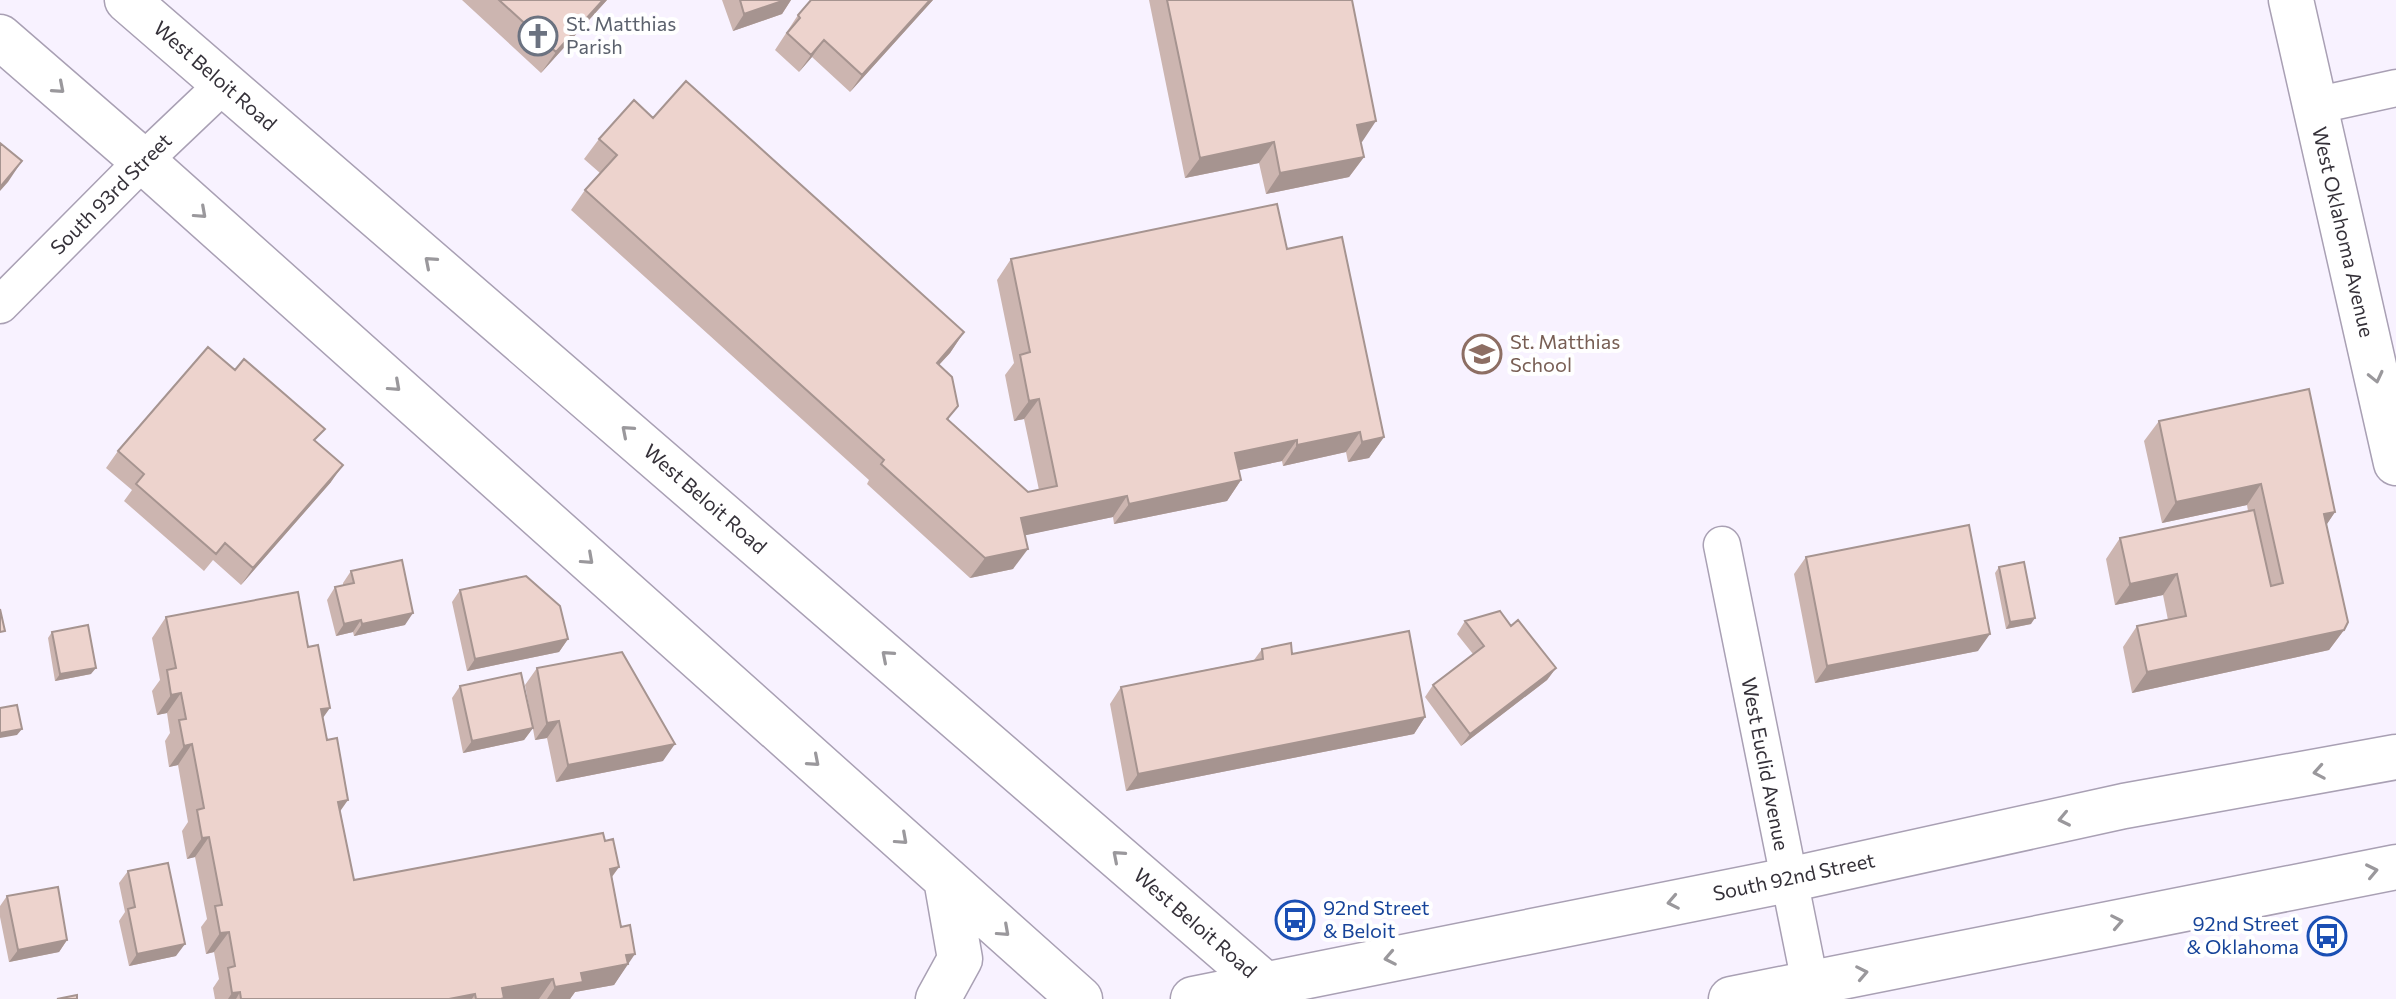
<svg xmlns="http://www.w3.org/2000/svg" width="2396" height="999" viewBox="0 0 2396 999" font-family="Commissioner,sans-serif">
<rect width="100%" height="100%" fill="#f8f2ff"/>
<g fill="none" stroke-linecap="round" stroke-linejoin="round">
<g stroke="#a9a0b4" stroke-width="39">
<path id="minor" d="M2314,106l82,-18
M0,305l143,-144 81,-77
M1722,545l88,438"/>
</g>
<g stroke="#a9a0b4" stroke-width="47">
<path id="secondary" d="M127,0l1155,999
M2291,0l105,463
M0,37l143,124 937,838
M938,999l22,-40 -14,-80
M1193,999l595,-119 336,-74 272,-49
M1731,999l665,-132"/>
</g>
<use href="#minor" stroke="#fff" stroke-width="36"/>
<use href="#secondary" stroke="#fff" stroke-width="44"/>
</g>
<path fill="#ccb5b0" d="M462,0h145l-66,73z
M722,0h69l-9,14 -49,17z
M811,0h122l-83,92 -38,-35 -13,15 -24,-22 23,-35z
M1149,0h203l10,142h-1l3,15 -15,20 -83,17 -7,-31 -74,15z
M653,118l311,214 -14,21 -11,12 10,55 79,72 11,-2 -15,-71 -10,2 -9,-46 9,-12 -17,-83 14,-21 276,-10 97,188 -15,21 -21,4 -2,-10 -63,14 -1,-5 -43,9 2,10 -14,21 -113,23 -1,-7 -88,18 -12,34 -43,9 -103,-94 2,-4 -298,-270 14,-20 15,-17 -16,-14 15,-20z
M2159,421l176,91 -9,13 18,105 -15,20 -197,43 -9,-46 14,-21 31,-6 -5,-25 -48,10 -9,-46 14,-21 128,-27 -1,-6 -85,18 -18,-82z
M316,442l15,40 -90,103 -28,-25 -9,11 -80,-70 8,-11 -26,-22 12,-17z
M1806,557l172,94 -163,32 -21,-109z
M1999,567l32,57 -25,5 -11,-56z
M351,571l54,54 -51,11 -1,-4 -17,4 -9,-36 8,-13 8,-1v-3z
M460,590l108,49 -9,13 -92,19 -15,-69z
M166,617l142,30 46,233 251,-39 14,26 -7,10 16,86 -14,22 -39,7 -5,7h-355l-2,-11 6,-9 -5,-27 -8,2 -5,-27 6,-8 -12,-62 -8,2 -5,-28 6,-9 -10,-57 -9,2 -4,-26 5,-8 -3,-20 -10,2 -5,-24 8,-11 -8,-42z
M1465,621l46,5 45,42 -9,12 -86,66 -36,-49 8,-12 40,-31 -16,-20z
M52,632l39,42 -36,7 -7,-43z
M1262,649l30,5 133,63 -11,17 -288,57 -16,-87 11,-17 133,-27z
M537,668l126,93 -107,21 -9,-44 -12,2 -10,-55z
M460,686l73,42 -9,12 -61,13 -11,-55z
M128,871l48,85 -47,10 -10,-45 6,-9 -6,-29z
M7,896l60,44 -8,12 -50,10 -9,-45v-11z"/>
<path fill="#a69490" d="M603,0h4l-66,73 15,-21z
M785,0h6l-9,14 -49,17 11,-17z
M930,0h3l-83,92 12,-17z
M824,40l-12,17 -13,15 12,-17z
M1376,121l-14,21 -19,4 14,-21z
M1274,142l-15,21 -74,15 15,-20z
M1364,157l-15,20 -83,17 14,-21z
M22,161l-14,21 -8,9v-4z
M964,332l-14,21 -28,30 15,-20z
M1039,399l-15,20 -10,2 15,-20z
M1360,432l-14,20 -63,14 14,-21z
M1384,437l-15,21 -21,4 14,-20z
M1297,440l-15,21 -61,13 14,-21z
M343,465l-12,17 -90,103 12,-17z
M1241,480l-14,21 -113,23 15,-20z
M2261,484l-14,21 -85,18 14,-21z
M1127,496l-14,21 -106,22 14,-21z
M2335,512l-14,21 3,-19z
M1028,549l-15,20 -43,9 15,-20z
M2177,574l-14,21 -48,10 15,-21z
M413,613l-8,12 -51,11 8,-12z
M2035,618l-4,6 -25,5 4,-7z
M361,620l-8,12 -17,4 8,-12z
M2344,630l-15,20 -197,43 15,-21z
M1990,634l-12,17 -163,32 12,-17z
M568,639l-9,13 -92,19 8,-12z
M96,668l-5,6 -36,7 5,-7z
M1556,668l-9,12 -86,66 9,-12z
M181,693l-14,20 -10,2 14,-20z
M330,708l-15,21 6,-20z
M1425,717l-11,17 -288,57 12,-17z
M559,721l-12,17 -12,2 12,-17z
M533,728l-9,12 -61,13 9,-12z
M22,729l-5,6 -17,3v-5z
M192,744l-14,21 -9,2 15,-21z
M675,744l-12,17 -107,21 12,-17z
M348,800l-14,20 4,-18z
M209,837l-14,20 -8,2 15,-21z
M619,867l-15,20 6,-18z
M229,932l-15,20 -8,2 14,-21z
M67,940l-8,12 -50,10 9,-12z
M185,944l-9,12 -47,10 8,-12z
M635,954l-21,31 -39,7 -5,7h-23l8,-12 26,-14 45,-18z
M553,979l-14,20h-45l8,-11z
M240,992l-4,7h-8l4,-6z
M475,994l-3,5h-23z"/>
<path fill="#edd3cd" stroke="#a69490" stroke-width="2" d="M499,0h104l-47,52z
M740,0h45l-41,14z
M811,0h119l-68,75 -38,-35 -13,15 -24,-22 13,-15 -2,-3z
M1167,0h185l24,121 -19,4 7,32 -84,16 -6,-31 -74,16z
M686,81l278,251 -27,31 15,14 6,29 -11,13 81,73 29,-6 -18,-87 -10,2 -9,-46 10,-3 -19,-93 266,-55 10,45 55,-12 42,200 -22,5 -2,-10 -63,13v-5l-62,13 6,27 -112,24 -2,-8 -106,22 7,31 -43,9 -104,-94 3,-4 -299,-270 32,-35 -18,-16 35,-39 19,18z
M0,143l22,18 -22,26z
M208,347l27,23 9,-11 81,70 -11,11 29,25 -90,103 -28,-25 -9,11 -80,-70 8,-10 -26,-23z
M2309,389l26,123 -11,2 24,108 -4,8 -197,42 -10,-46 49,-10 -9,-42 -47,10 -10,-46 134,-28 17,76 12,-3 -22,-99 -85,18 -17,-81z
M1969,525l21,109 -163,32 -21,-109z
M402,560l11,53 -51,11 -1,-4 -17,4 -9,-37 19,-4 -3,-12z
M2024,562l11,56 -25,4 -11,-55z
M526,576l34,30 8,33 -93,20 -15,-69z
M298,592l10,55 10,-2 12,63 -9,1 6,31 10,-2 11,62 -10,2 16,78 249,-47 2,8 8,-2 6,28 -9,2 11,58 9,-2 5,29 -9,1 2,9 -47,9 2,9 -28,5 -2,-8 -51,9 2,10 -3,1h-25l-1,-5 -26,5h-208l-1,-7 -8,1 -4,-25 7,-2 -6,-34 -9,1 -5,-27 7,-1 -13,-68 -7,1 -5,-28 7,-2 -12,-64 -8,2 -5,-26 7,-1 -5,-26 -10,2 -4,-25 9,-2 -10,-51z
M0,609l5,22 -5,1z
M1500,611l11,15 7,-6 38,48 -86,66 -37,-49 51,-39 -19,-25z
M88,625l8,43 -36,6 -8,-42z
M1409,631l16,86 -287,57 -17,-87 142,-28 -1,-10 29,-6 1,11z
M622,652l53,92 -107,21 -9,-44 -12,2 -10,-55z
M521,673l12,55 -61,13 -12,-55z
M17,705l5,24 -22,4v-25z
M168,863l17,81 -48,10 -9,-45 7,-2 -7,-36z
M58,887l9,53 -49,10 -11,-54z
M77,995v4h-20z"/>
<defs><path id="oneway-chevron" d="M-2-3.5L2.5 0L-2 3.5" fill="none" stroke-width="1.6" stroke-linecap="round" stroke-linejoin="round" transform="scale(2)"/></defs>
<g stroke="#9a989c">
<use href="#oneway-chevron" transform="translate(59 88) rotate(41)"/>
<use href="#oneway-chevron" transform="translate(201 213) rotate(42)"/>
<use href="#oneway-chevron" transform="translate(430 262) rotate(-139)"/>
<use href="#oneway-chevron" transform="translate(2376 377) rotate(77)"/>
<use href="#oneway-chevron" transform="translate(395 386) rotate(42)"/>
<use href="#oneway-chevron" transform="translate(627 431) rotate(-139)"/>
<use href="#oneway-chevron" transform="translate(588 559) rotate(42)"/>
<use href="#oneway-chevron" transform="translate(887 656) rotate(-139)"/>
<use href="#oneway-chevron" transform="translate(814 761) rotate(41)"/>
<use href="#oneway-chevron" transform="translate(2319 772) rotate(170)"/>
<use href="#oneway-chevron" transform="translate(2064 819) rotate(168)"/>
<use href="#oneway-chevron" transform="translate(902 839) rotate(42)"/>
<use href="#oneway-chevron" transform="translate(1118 856) rotate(-139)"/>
<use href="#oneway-chevron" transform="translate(2372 871) rotate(-12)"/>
<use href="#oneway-chevron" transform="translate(1673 902) rotate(169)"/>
<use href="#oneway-chevron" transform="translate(2117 922) rotate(-11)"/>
<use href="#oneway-chevron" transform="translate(1004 931) rotate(42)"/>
<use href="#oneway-chevron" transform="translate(1390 958) rotate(169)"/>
<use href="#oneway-chevron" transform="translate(1862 973) rotate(-11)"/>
</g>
<defs>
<g id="church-ring" transform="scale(2)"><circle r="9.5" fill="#fff" stroke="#6b7280" stroke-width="1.5"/><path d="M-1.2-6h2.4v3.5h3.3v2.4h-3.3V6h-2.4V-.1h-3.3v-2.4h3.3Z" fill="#6b7280"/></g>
<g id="school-ring" transform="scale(2)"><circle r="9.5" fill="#fff" stroke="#8d6e63" stroke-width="1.5"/><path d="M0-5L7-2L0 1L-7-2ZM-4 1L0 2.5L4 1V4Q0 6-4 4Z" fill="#8d6e63"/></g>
<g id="bus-ring" transform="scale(2)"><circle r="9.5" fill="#fff" stroke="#1a4fb4" stroke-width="1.5"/><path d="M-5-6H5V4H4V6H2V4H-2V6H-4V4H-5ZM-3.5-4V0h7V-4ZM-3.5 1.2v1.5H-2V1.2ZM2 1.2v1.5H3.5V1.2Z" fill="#1a4fb4"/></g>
</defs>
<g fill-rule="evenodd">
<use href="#church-ring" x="538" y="36"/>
<use href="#school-ring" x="1482" y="354"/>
<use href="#bus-ring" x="1295" y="920"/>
<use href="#bus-ring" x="2327" y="936"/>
</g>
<g text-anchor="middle" stroke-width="8" stroke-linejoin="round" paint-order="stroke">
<g font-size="20" fill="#5b616d" stroke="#fff" text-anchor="start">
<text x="566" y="31">St. Matthias<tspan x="566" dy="23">Parish</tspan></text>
</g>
<g font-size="20" fill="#353139" stroke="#fff">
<text transform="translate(215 76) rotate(41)" y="7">West Beloit Road</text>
<text transform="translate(111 194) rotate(-45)" y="7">South 93rd Street</text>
<text transform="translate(2343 232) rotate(77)" y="7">West Oklahoma Avenue</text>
<text transform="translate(705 499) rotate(41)" y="7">West Beloit Road</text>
<text transform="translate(1765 764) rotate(79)" y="7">West Euclid Avenue</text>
<text transform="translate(1794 877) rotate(-12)" y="7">South 92nd Street</text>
<text transform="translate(1195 923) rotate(41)" y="7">West Beloit Road</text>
</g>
<g font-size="20" fill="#785e54" stroke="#fff" text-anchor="start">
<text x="1510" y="349">St. Matthias<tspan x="1510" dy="23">School</tspan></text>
</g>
<g font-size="20" fill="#164399" stroke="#fff" text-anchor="start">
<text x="1323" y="915">92nd Street<tspan x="1323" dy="23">&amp; Beloit</tspan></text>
<text x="2299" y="931" text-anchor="end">92nd Street<tspan x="2299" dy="23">&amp; Oklahoma</tspan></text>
</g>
</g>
</svg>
